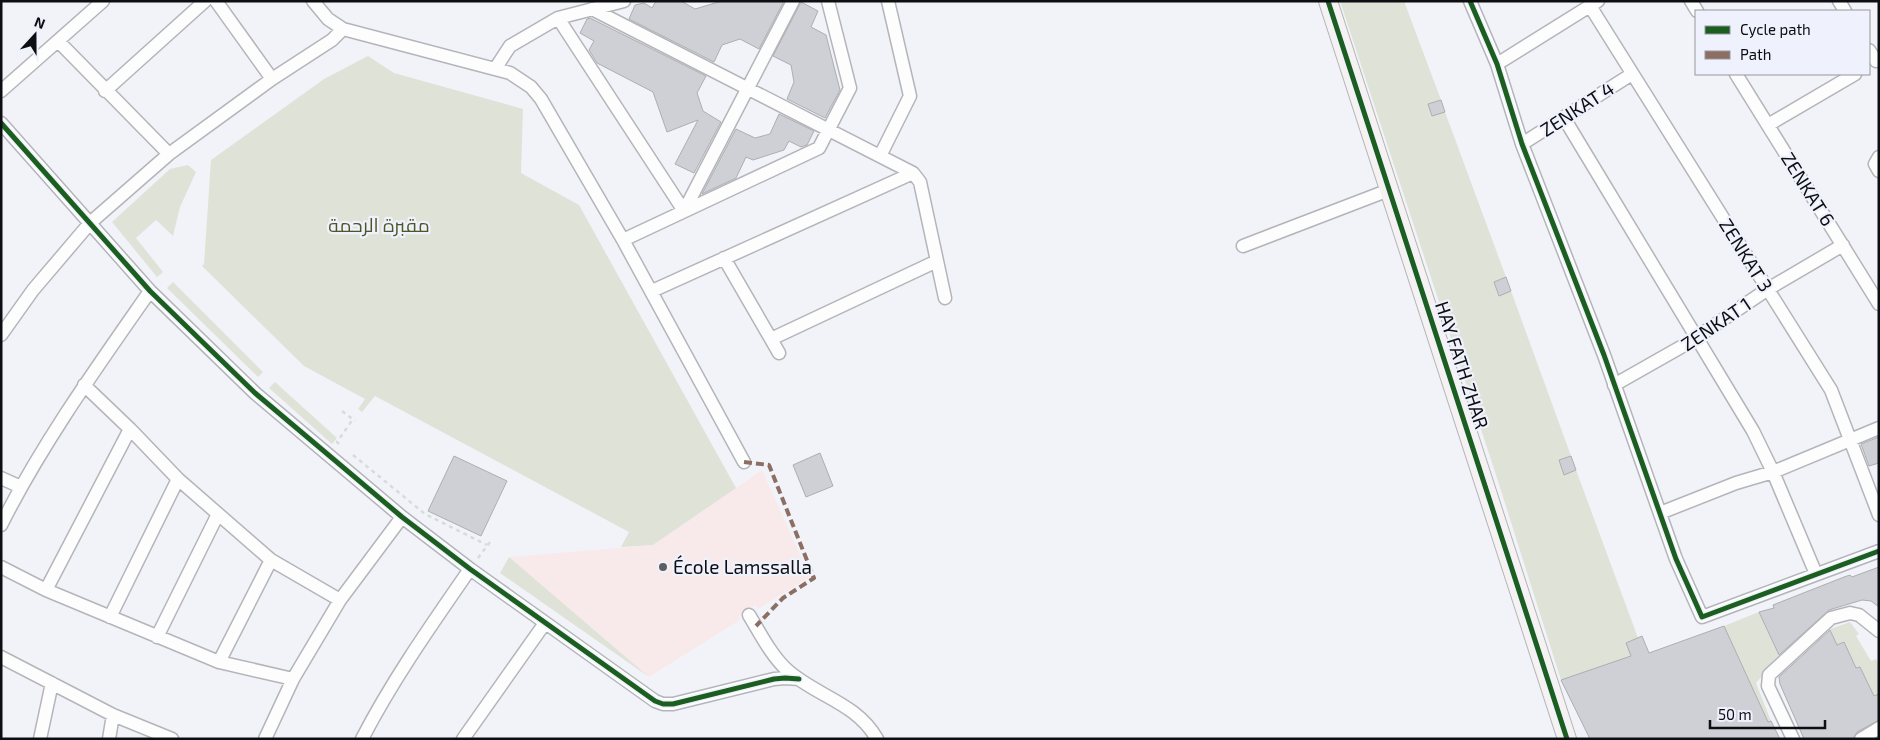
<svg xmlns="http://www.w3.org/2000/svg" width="1880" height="740" viewBox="0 0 1880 740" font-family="'Exo 2',Cairo,sans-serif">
<rect width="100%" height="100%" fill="#f2f3f9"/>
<path fill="#f8eaea" d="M762,470l48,107 -52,32 -3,-4 -17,12 2,3 -91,57 -140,-120 144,-12z"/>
<path fill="#dee2d7" d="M1340,1h64l37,99 -13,4 4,12 13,-4 61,165 -12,5 5,13 12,-4 60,165 -12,4 5,14 12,-4 62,168 -12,5 5,13 -70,24 -64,-202z
M368,56l26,17 129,36 -2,64 58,32 157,283 -83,57 -32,2 8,-15 -254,-136 -13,16 -4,-3 7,-10 -61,-33 -102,-100 2,-2 7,-104 113,-81z
M188,165l8,7 -16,35 -7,29 -17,-16 -20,18 27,34 -6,5 -45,-55 58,-53z
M173,282l90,90 -5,5 -91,-89z
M275,382l62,56 -5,6 -63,-56z
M509,557l140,120 -149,-104z
M1759,612l20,44 -23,27 15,38 -3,1 -44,-96z
M1850,622l9,12 -3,2 15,25 5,-2 3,6v29l-5,2 -14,-29 -4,1 -12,-26 -7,3 -7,-16z"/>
<path fill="#cfd0d5" stroke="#adadb2" d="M656,1h25l14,8 27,-8h62l-25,48 -19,-10 -18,6 -8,17 -85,-43 6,-14 9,-2 8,5z
M801,2l17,9 -7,16 15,8 14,55 -15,28 -38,-19 7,-17 -3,-17 -18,-9z
M590,18l116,58 -9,17 6,18 18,11 -27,51 -19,-9 23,-44 -31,12 -14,-40 -56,-29 -8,-13 5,-9 -14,-8 7,-14z
M1441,100l4,12 -13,4 -4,-12z
M779,114l35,17 -7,14 -6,2 -12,-6 -5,9 -31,10 -7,-3 -10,21 -34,16 34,-65 19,9 15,-4z
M1506,277l5,14 -12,5 -5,-14z
M1879,437v26l-10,3 -8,-22z
M820,453l13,33 -27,11 -13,-32z
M454,456l53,25 -26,55 -53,-25z
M1571,456l5,14 -12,5 -5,-15z
M1879,567v40l-8,-6 -9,-1 -33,10 -50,45 -20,-43 15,-4 -1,-3 71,-28 6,-2 2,2z
M1724,626l44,96 3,-1 9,18h-190l-29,-59 70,-24 -5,-13 16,-7 7,17z
M1830,630l7,15 7,-3 12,26 4,-1 14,29 5,-2v26l-22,12 -4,7h-49l-24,-55 -1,-7z"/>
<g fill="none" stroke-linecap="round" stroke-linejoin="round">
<g stroke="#b4b5b9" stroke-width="15">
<path id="street" d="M216,1l56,78
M313,1l15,18 15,10 167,44 21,14 10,12 82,141 121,222
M1470,1l27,63 25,80 82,211 72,204 26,58 177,-66
M1691,1l6,10
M1839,1l6,10
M1590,6l241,384 48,125
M592,9l321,164 7,9 25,116
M558,18l126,193 109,-210
M58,41l111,113
M1869,50l7,11
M1497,64l101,-63
M495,69l15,-23 48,-28 66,-17
M1736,74l143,230
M1,91l102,-90
M105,91l100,-90
M1564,118l189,313 20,41 43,102
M1,123l149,168 105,102 147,124 68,52 185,132 8,3h10l101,-25 11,-1 14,1
M1768,125l87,-51
M1522,144l110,-70
M880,156l30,-60 -22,-95
M1879,157l-4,7 4,7
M623,240l196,-92 31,-60 -22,-87
M1243,246l146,-56
M724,258l55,95
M652,291l261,-118
M1,335l32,-45 57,-67 79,-69 103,-75 60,-39 11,-11
M771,339l166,-78
M84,385l46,44 48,50 93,81 69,40
M1614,385l74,-42 80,-54 75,-44
M1,478l20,9
M1660,513l76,-30 37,-11 106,-44
M1,525c42,-83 96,-158 149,-234
M1,567l45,23 173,72 74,17
M46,590l84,-161
M749,615c11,18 22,40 37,54 29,27 70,33 91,70
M110,617l68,-138
M157,637l61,-123
M1,657l112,58 59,24
M219,662l52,-102
M40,739l12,-56
M109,739l4,-24
M265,739l28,-60 47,-79 62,-83
M362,739c31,-60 70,-115 108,-170
M463,739l82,-116
M1793,739l-25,-53 1,-11 62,-57 19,-5 9,2 20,16
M1861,739l18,-11"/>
</g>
<g stroke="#b4b5b9" stroke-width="20">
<path id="secondary" d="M1328,1l239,738"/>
</g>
<path stroke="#d9dadc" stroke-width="2.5" stroke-dasharray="4 4" stroke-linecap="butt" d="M342,411l13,10
M339,444l-2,-2 16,-23
M353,455l72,59 62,31
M478,558l12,-16"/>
<use href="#street" stroke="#fdfdfe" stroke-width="12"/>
<use href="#secondary" stroke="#f6f2f2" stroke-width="18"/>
<path stroke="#8d6e63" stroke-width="4" stroke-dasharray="8 4" stroke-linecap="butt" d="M744,462l25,3 45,113 -31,20 -27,28"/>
<g stroke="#eff2fc" stroke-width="8">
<path id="cycleway" d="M1328,1l239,738
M1470,1l27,63 25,80 82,211 72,204 26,58 177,-66
M1,123l149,168 105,102 147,124 68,52 185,132 8,3h10l101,-25 11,-1 14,1"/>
</g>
<use href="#cycleway" stroke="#1b5e20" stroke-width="5"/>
</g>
<circle fill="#5d5e62" stroke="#eff2fc" stroke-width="2" cx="663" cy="567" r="5"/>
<g text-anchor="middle" stroke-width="4.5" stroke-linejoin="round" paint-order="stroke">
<g font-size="19" fill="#0d0e11" stroke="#eff2fc">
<text transform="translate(1577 109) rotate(-33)" y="7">ZENKAT 4</text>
<text transform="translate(1808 189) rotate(58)" y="7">ZENKAT 6</text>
<text transform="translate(1746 255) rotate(58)" y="7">ZENKAT 3</text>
<text transform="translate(1716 324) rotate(-34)" y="7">ZENKAT 1</text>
<text transform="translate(1462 365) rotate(72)" y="7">HAY FATH ZHAR</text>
</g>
<g font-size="19" fill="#4d5726" stroke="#eff2fc">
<text x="379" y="232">مقبرة الرحمة</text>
</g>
<g font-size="19" fill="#0d0e11" stroke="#eff2fc" text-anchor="start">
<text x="673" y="574">École Lamssalla</text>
</g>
</g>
<rect width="1880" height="740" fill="none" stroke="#0d0e11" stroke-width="5"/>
<rect x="1695" y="10" width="175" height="65" fill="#eff2fc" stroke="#95979e"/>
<rect x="1705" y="26" width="25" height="8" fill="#1b5e20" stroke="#95979e"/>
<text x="1740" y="35" font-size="15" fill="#0d0e11">Cycle path</text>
<rect x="1705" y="51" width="25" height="8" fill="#8d6e63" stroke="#95979e"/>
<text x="1740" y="60" font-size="15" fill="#0d0e11">Path</text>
<g transform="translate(35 35) rotate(21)" stroke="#eff2fc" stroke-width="4" paint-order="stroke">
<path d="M0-4L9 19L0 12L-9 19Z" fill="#0d0e11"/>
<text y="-8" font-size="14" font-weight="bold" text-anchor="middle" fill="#0d0e11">N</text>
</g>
<path d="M1710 720v8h115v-8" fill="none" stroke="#0d0e11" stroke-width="2.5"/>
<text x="1718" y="720" font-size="15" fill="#0d0e11" stroke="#eff2fc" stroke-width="4" paint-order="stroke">50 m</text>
</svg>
